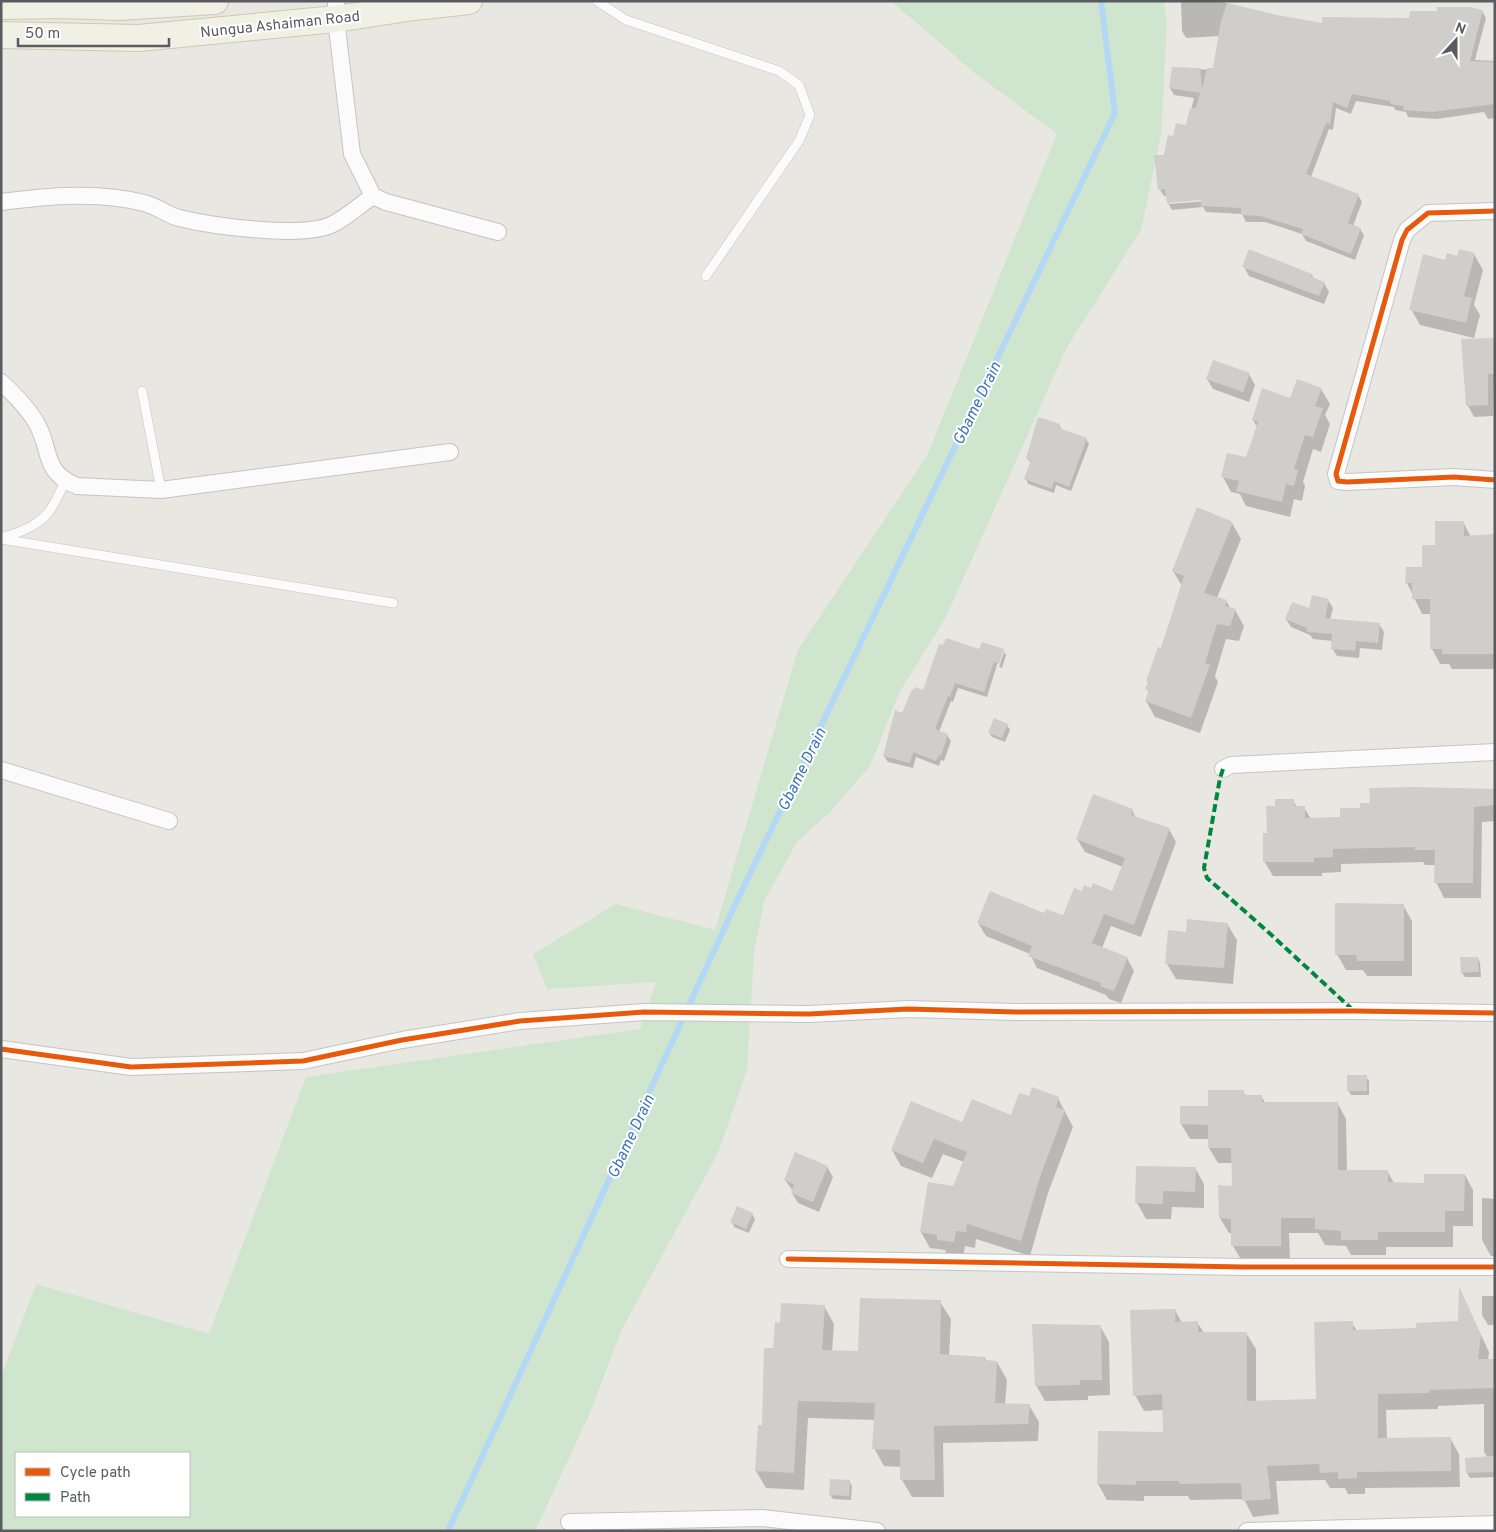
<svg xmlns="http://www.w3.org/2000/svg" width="1496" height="1532" viewBox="0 0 1496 1532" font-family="Overpass,sans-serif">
<rect width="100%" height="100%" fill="#e8e7e2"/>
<path fill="#cfe5ce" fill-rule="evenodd" d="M891,1h273l3,23 -6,110 -20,96 -74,117 -121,270 -47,76 -29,73 -40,46 -33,30 -33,59 -10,53 -7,116 -29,83 -97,178 -31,82 -55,118h-534v-154l35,-93 173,50 97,-257 334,-48 16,-47 -109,7 -14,-35 83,-50 99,26 83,-280 129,-194 130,-322 -81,-60zM16,1453h173v63h-173z"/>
<path fill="#0003" fill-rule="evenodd" d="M1181,1h37l59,15 46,8 88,-5 71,-8 4,7 -11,42 20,1v57l-7,1 -4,-7 -47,7 -29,-2 -2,-5 -11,-2 -1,-3 -38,-6 -5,13 -15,-6 -3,22 -4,-1 -18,48 47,18 4,7 -9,24 7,3 4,6 -9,25 -49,-19 -4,-7 -37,-12h-19l-4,-8 -36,-2 -3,-5 -31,3 -4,-7 -1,-7h-3l-4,-6 5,-34 9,-18 13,-12 7,-28 -20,-3 -4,-7 3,-20 41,2 6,-34 -34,2 -4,-7zM1207,198v3l-38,3v-2z
M1474,254l9,16 -9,35 6,10 -6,23 -54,-13 -9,-16 35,-48z
M1244,267l68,8 2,4 10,4 5,9 -5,12 -75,-28z
M1495,339l-2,77 -19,1 -6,-11z
M1249,374l6,11 -6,17 -36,-13 -6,-10z
M1321,389l9,15 -5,11 5,9 -9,28 -8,-3 -10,33 2,4 -3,15 -8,-2 -4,18 -44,-11 -6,-12 -9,-2 -8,-15 24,-18 10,-32 -4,-7 38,-21z
M1059,425l3,5 24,9 3,5 -18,47 -15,-6 -2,8 -26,-9 -2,-5 5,-16 -4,-5z
M1463,522l8,15 24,-2v134h-43l-3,-5h-9l-8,-15 -1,-35h-9l-15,-31 16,-15 13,-21z
M1232,523l9,16 -24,59 9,3 5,8 4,1 9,16 -5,15 -13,-2 -11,37 3,6 -18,51 -45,-16 -9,-16 3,-8 -2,-4 15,-40 20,-63 -9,-15z
M1328,600l5,8 -3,12 49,4 5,8 -2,18 -22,-2 -1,10 -22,-2 -5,-8 1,-7 -20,-2 -3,-4 -19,-8 -5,-8 23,-9z
M1003,650l3,5 -4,13 -3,-1 5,-15h-3l-14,45 -29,-9 -5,14 -2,-1 -12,31 8,3 4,6 -7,20 -3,-1 -2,6 -23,-9 -3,11 -25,-6 -4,-6 19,-42 21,-23 56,-40z
M1007,725l3,5 -5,12 -13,-5 -3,-4z
M1495,791v30l-13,1 -1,76h-37l-8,-16v-17h-11l-2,-3 -82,2v8l-19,1v3h-49l-9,-15 4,-27 9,-26 16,-8 4,8h7l7,11 30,-1 20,-9z
M1132,810l4,8 33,11 7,13 -35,95 -30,-11 -9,22 25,10 7,13 -13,32 -12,-4 -3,-4 -69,-27 -7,-14 -44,-18 -8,-13 67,-8 19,1 18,-23 31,-1 10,-25 -38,-15 -8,-13z
M1403,905l9,16v55h-45l-4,-6h-17l-9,-16z
M1227,924l10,16 -4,44 -57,-5 -9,-15 20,-31z
M1478,958l2,5 1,14h-16l-3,-4z
M1366,1077l3,4v14h-18l-3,-5z
M1243,1091l3,5h15l5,8h72l8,15 1,52h40l7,12 31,1 40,-9 8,15v36h-20v21h-67v8h-35l-5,-9 -21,-1 -7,-12h-29l1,28h-48l-9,-15v-13h-4l-9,-15v-31h13v-24h-15l-9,-15v-9h-19l-9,-15z
M1030,1098h28l15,29 -25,66 -18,63 -54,-17 -1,9 -10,-2 -2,11 -16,-2 -2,-5 -15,-2 -9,-16 8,-48 25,4 10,-26 -21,-8 -11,24 -31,-12 -9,-16 71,-27 48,-6z
M827,1167l6,10 -14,35 -21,-9 -6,-10 1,-2 -8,-11z
M1195,1168l9,16v24l-32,-1 -1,12h-25l-9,-16z
M1482,1198l13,1v57h-4l-9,-16z
M752,1214l3,5 -6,14 -15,-6 -2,-5z
M1460,1290l29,62 -1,8 7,1v116l-25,1 -3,-5 21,-15 -4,-6v-48l-46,2v3l-52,1 1,29 63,-1 9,16 1,33 -95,1v6h-17l-3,-6h-15l-5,-8 -49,1 3,33 -26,3 -9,-18 -54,1 -2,-4h-44v5l-37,-1 -9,-16 66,-50 -1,-24 -19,1 -9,-16 40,-85 7,13 15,-1 7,11h42l10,16v53l61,-2 35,-77 5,8 60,-1 42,-8z
M1482,1296h13v29h-7l-6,-10z
M940,1302l11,17 -2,37 36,2 2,4h10l10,18 -2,25h24l10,17 -1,19 -95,2 1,54h-32l-10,-17 -1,-13 -17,-1 -10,-18 1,-28 -67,-2 -4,72 -38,-2 -10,-17 18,-122 7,-25 43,-18 10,18 -2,28 27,1z
M1100,1326l9,16 1,53 -22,1v4l-43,1 -9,-16z
M849,1481l3,5 -1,14 -18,-1 -3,-4z"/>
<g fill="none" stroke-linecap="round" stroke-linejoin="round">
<path stroke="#b4d7f6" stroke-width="6" d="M448,1531l287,-626 380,-792 -14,-112"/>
</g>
<path fill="#cfcecb" d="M1227,3l50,12 45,8v-6l87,1 1,-7h27v-4h32l14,3 -13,51 25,1v42l-63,8 -29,-2 1,-4 -14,-2v-3l-38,-7 -5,14 -14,-6 -3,22 -4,-1 -20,51 53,20 -11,29 13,5 -10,26 -50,-20 2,-5 -43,-13 -19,-1v-7l-40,-2v-6l-34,3 -2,-14 -7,1 -4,-35h10l4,-20 5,1 3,-13 10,2 4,-17h6l4,-15 -31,-5 3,-21 28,1 2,21 5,-21h6l8,-47z
M1249,249l63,25 -1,3 14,5 -6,14 -77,-29z
M1459,249l16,4 -11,43 8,2 -6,25 -57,-13 14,-56 22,6 2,-7 10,3z
M1495,338v36h-7v31l-22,1 -5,-67z
M1213,360l37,13 -7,19 -37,-13z
M1297,379l25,9 -7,18 8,2 -10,29 -8,-2 -11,34 4,1 -4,16 -8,-2 -4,18 -46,-11 3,-10 -18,-4 6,-24 19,4 12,-35 -6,-2 10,-32 28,10z
M1038,417l22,7 -1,4 28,10 -18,49 -15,-6 -2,8 -28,-10 7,-19 -5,-2z
M1197,507l36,15 -29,71 23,7 -2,6 11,3 -6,17 -13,-2 -12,39 5,2 -19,53 -46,-17 4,-11 -4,-1 3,-7 -2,-1 12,-34 3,1 23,-72 -12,-5z
M1435,521h29v15l31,-2v120h-53v-5h-12v-50h-18v-16h-7l1,-16h16v-22h13z
M1312,595l17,4 -4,19 55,5 -2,20 -22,-2 -1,10 -24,-2 1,-15 -25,-2v-4l-22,-9 7,-17 17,6z
M946,638l33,11 3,-7 22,7 -5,15 -5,-2 -10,30 -29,-9 -5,14 -2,-1 -13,33 13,5 -7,22 -2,-1 -3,6 -23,-9 -3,11 -27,-7 12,-46 7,3 10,-24 2,1 1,-3 8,3 16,-46 4,1z
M994,718l14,6 -6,14 -14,-5z
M1413,787l82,2v16l-21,2 -1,76h-39l1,-33h-20v-3l-82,2v8l-19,1v4h-51v-29h4l-1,-27h9v-7h19v7h11v12l35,-1v-9h20v-5h10l-1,-15z
M1093,794l40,15 -2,6 39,13 -36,97 -30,-11 -12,29 36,14 -14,34 -14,-5 1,-3 -73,-27 4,-10 -55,-23 13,-32 54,22 2,-4 17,6 11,-27 8,3 2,-6 7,3 2,-5 19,8 13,-33 -49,-19z
M1335,903l69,1v57h-47l-1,-6h-21z
M1187,919l41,4 -4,45 -59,-4 3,-34 18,2z
M1460,957h18l1,15 -18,1z
M1347,1075h20v16h-20z
M1032,1087l27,10 -3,10 9,3 -25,67 -19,64 -54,-17 -1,8 -10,-1 -2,11 -17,-2v-5l-17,-3 8,-50 25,4 14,-34 -33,-13 -11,24 -32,-13 20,-49 51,21 10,-23 39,16 8,-22 10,3z
M1208,1090h36v5h18v7h76v68h50v12l36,1v-9h41l-1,37h-19v21h-67v8h-37v-9l-26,-2v-11h-34v28h-50v-27l-12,-1 -1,-33 14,1 -1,-38h-23v-23l-28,-1v-18h28z
M795,1152l33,14 -15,36 -22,-9 3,-9 -10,-4z
M1136,1166l60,1 -1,25 -32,-1v13l-28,-1z
M737,1206l16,7 -7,16 -16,-7z
M1459,1286l22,49 -3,24h17v29l-66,2v3l-51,1v44l73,-1v34l-94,1v6l-19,1v-7l-18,1 -1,-9 -52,2 4,33 -29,2 -1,-18 -62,1v-3h-43v4l-39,-1 1,-53 65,1 -1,-38 -29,2 -3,-86 46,-1 -1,13 23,-1v11h49v69l69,-2 -2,-77 39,-1v9l63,-2v-5l42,-2z
M860,1298l81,2 -1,54 46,3 -1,3 12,1 -2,42 35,1 -2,20 -94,2 1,54h-35v-30l-28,-1 3,-46 -77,-2 -4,72 -39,-2 3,-46h4l2,-77h9l2,-26 5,1 1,-20 44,2 -3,45 36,1z
M1032,1324l69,1 1,55h-22v5l-45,1z
M1494,1456v16l-28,1 -1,-15z
M830,1479l20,1 -1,16 -20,-1z"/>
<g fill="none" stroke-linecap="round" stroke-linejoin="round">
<g stroke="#c4c4c3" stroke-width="10">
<path id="lane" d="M597,1l29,19 153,51 20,14 11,30 -11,26 -93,135
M142,391l19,99
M1,538c17,-5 35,-11 47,-25 7,-9 12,-22 18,-32
M1,539l392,64"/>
</g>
<g stroke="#c4c4c3" stroke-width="18">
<path id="street" d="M336,1v18l16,135 21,42 13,6 112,30
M1,202c47,-6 97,-11 143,1 13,3 23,12 35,15 33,8 125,21 154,6 14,-7 27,-19 40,-28
M1495,211l-67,2 -21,17 -5,10 -66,234 2,7 9,1 107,-5 41,3
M1,382c13,12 27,26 36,42 15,27 5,48 40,62l84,4 289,-38
M1223,769l8,-4 264,-13
M1,770l168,51
M1,1049l130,18 172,-6 99,-21 118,-19 124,-9 165,2 99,-5 108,3 338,-1 141,2
M788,1259l456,8h251
M569,1522l193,-4 115,13
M1247,1531l248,-7"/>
</g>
<g stroke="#d0c8af" stroke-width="28">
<path id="primary" d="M1,6l61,-1 57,2 96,-6
M1,35l138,3 197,-19 78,-12 55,-6"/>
</g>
<use href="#lane" stroke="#fcfbfb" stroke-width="9"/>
<use href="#street" stroke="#fcfbfb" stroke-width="16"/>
<use href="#primary" stroke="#f1f0e5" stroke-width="26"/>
<path stroke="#00873e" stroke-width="4" stroke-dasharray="8 4" stroke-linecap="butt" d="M1223,769l-3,9 -16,90 3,10 59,52 88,81"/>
<g stroke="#fff" stroke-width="8">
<path id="cycleway" d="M1495,211l-67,2 -21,17 -5,10 -66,234 2,7 9,1 107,-5 41,3
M1,1049l130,18 172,-6 99,-21 118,-19 124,-9 165,2 99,-5 108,3 338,-1 141,2
M788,1259l456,8h251"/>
</g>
<use href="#cycleway" stroke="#e8590c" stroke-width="5"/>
</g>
<g text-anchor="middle" stroke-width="4" stroke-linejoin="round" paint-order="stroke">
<g font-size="15" fill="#585c60" stroke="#fff">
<text transform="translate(280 24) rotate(-6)" y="5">Nungua Ashaiman Road</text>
</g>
<g font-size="16" font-style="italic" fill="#3e75b7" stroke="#fff">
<text transform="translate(976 403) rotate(-64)" y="6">Gbame Drain</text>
<text transform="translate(801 769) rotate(-64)" y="6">Gbame Drain</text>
<text transform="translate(630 1136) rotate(-65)" y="6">Gbame Drain</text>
</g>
</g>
<rect width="1496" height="1532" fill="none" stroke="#585c60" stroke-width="5"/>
<rect x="15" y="1452" width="175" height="65" fill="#ffffff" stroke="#bcbebf"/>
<rect x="25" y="1468" width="25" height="8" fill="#e8590c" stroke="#bcbebf"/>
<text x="60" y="1477" font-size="15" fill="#585c60">Cycle path</text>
<rect x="25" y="1493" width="25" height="8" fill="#00873e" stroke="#bcbebf"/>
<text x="60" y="1502" font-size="15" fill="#585c60">Path</text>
<g transform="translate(1456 40) rotate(21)" stroke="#ffffff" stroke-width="4" paint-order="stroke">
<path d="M0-4L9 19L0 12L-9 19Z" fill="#585c60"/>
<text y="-8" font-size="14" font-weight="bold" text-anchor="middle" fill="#585c60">N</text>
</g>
<path d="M18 38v8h151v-8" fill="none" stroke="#585c60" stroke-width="2.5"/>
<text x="25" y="38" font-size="15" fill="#585c60" stroke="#ffffff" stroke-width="4" paint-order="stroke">50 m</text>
</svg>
